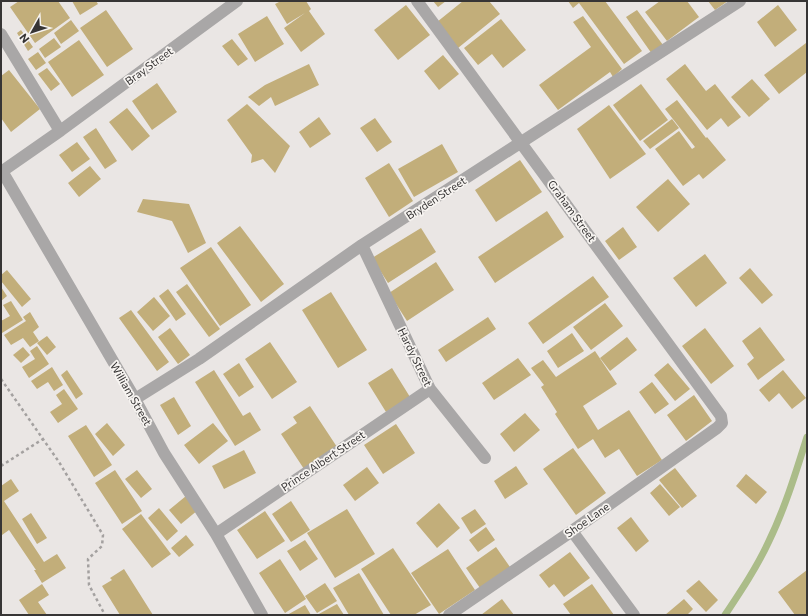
<svg xmlns="http://www.w3.org/2000/svg" width="808" height="616" viewBox="0 0 808 616" font-family="Commissioner,sans-serif">
<rect width="100%" height="100%" fill="#eae6e4"/>
<g fill="none" stroke-linecap="round" stroke-linejoin="round">
<path stroke="#abbc89" stroke-width="7" d="M725,615c16,-24 32,-48 44,-74 16,-33 27,-69 38,-104"/>
</g>
<path fill="#c2ae7a" d="M19,1h39l12,17 -35,25 -25,-36z
M72,1h24l2,3 -18,11z
M281,1h25l5,8 -2,2 16,23 -24,18 -17,-24 21,-15 -18,11 -12,-20z
M433,1h13l-8,6z
M463,1h26l11,13 -42,34 -21,-26z
M568,1h37l37,50 -18,13 -45,-61 -6,5z
M660,1h27l12,16 -32,24 -22,-29z
M708,1h20l-13,9z
M406,5l24,30 -32,25 -24,-30z
M778,5l19,25 -22,17 -18,-25z
M106,10l27,39 -26,18 -27,-39z
M637,10l26,35 -11,9 -26,-37z
M267,16l17,28 -29,18 -17,-28z
M583,16l39,53 -9,8 -3,-5 -52,38 -19,-25 52,-38 -18,-25z
M501,19l25,31 -23,18 -11,-14 -14,11 -14,-17z
M71,20l8,11 -18,13 -7,-11z
M21,30l12,17 -5,4 -11,-18z
M54,38l7,9 -16,11 -6,-9z
M232,39l16,20 -10,7 -16,-20z
M79,40l25,35 -32,22 -24,-35z
M806,43l1,1v28l-28,22 -15,-19z
M38,52l8,11 -10,7 -8,-11z
M443,55l16,19 -20,16 -15,-19z
M309,64l10,21 -44,21 -4,-9 -12,9 -11,-9 17,-12z
M685,64l21,27 9,-7 26,33 -13,10 -7,-9 -14,12 -41,-51z
M47,68l13,16 -9,7 -13,-17z
M9,70l31,39 -29,23 -10,-14v-42z
M752,79l18,20 -21,18 -18,-20z
M157,83l20,29 -25,18 -20,-29z
M641,84l27,36 -28,21 -27,-36z
M677,100l29,38 1,-1 19,23 -23,19 -4,-5 -16,12 -28,-37 24,-18 13,18 3,-2 -30,-38z
M247,104l43,42 -15,27 -12,-14 -12,4 1,-8 -25,-35z
M609,105l37,49 -36,25 -33,-50z
M127,108l23,28 -18,15 -23,-29z
M319,117l12,17 -21,14 -11,-16z
M375,118l17,24 -15,10 -17,-24z
M672,119l7,9 -29,21 -7,-8z
M96,128l21,33 -12,8 -22,-32z
M77,142l13,17 -18,13 -13,-17z
M442,144l16,28 -44,25 -16,-28z
M520,160l22,32 -46,30 -21,-32z
M389,163l24,38 -24,16 -24,-39z
M90,166l11,13 -22,18 -11,-14z
M668,179l22,25 -32,28 -22,-25z
M143,199l46,5 17,39 -18,10 -16,-32 -35,-9z
M547,211l17,26 -69,46 -17,-26z
M240,226l44,58 -23,18 -44,-59z
M623,227l14,20 -18,13 -14,-19z
M421,228l15,24 -48,31 -16,-25z
M211,247l40,58 -31,21 -40,-58z
M705,254l22,29 -31,24 -23,-29z
M436,262l18,28 -47,31 -18,-28z
M750,268l23,27 -11,9 -23,-26z
M7,270l24,29 -9,8 -21,-26v-6z
M593,276l16,21 -66,47 -15,-21z
M187,284l33,45 -11,8 -33,-45z
M1,287l6,9 -6,5z
M168,289l18,25 -10,7 -17,-25z
M331,292l36,58 -29,18 -36,-58z
M154,297l16,19 -17,15 -16,-19z
M11,301l12,19 -21,13 -1,-2v-10l9,-5 -7,-11z
M605,303l18,23 -32,24 -18,-23z
M131,310l38,52 -12,9 -38,-53z
M30,312l9,15 -6,5 6,9 -9,6 -7,-9 -12,7 -7,-10 22,-14 -3,-4z
M488,317l8,12 -50,33 -8,-12z
M760,327l25,33 -27,20 -11,-16 7,-6 -12,-17z
M170,328l20,27 -12,9 -20,-27z
M705,328l29,38 -23,18 -29,-38z
M572,333l12,18 -26,17 -11,-17z
M47,336l9,11 -9,8 -10,-12z
M627,337l10,13 -27,21 -10,-13z
M270,342l27,40 -25,17 -27,-40z
M37,346l12,18 -20,14 -7,-11 13,-8 -5,-8z
M23,347l7,8 -9,8 -8,-8z
M595,351l22,33 -34,22 15,24 31,-20 33,50 -25,16 -18,-27 -14,9 -12,-19 -15,10 -23,-35 2,-2 -16,-25 3,-2 -13,-17 12,-8 13,17z
M518,358l13,17 -37,25 -12,-17z
M239,363l15,24 -15,10 -16,-23z
M668,363l22,26 -15,12 -21,-26z
M52,367l11,18 -9,6 -6,-9 -11,7 -6,-8z
M392,368l18,29 -24,15 -18,-29z
M67,370l16,24 -7,5 -15,-24z
M214,370l29,46 7,-4 11,18 -26,16 -40,-64z
M783,370l23,28 -14,11 -13,-16 -10,9 -10,-12z
M652,382l17,22 -14,10 -16,-22z
M64,389l14,20 -20,14 -8,-11 12,-8 -6,-9z
M694,395l18,26 -26,20 -19,-26z
M174,397l17,29 -13,9 -18,-30z
M310,406l27,41 -33,22 -23,-35 16,-11 -4,-6z
M525,413l15,17 -26,22 -14,-18z
M107,423l18,22 -12,11 -18,-22z
M213,423l15,18 -29,23 -15,-19z
M396,424l19,29 -32,21 -19,-29z
M86,425l26,40 -18,12 -26,-41z
M573,448l33,45 -30,22 -33,-46z
M244,450l12,23 -32,16 -12,-23z
M516,466l12,18 -23,15 -11,-18z
M367,467l12,16 -24,18 -12,-16z
M675,468l22,28 -15,12 -23,-28z
M115,470l27,41 -20,13 -27,-41z
M137,470l15,19 -11,9 -16,-19z
M746,474l21,18 -11,12 -20,-18z
M11,479l8,12 -15,10 40,61 13,-8 9,14 -24,15 -8,-13h2l-27,-40 -7,5 -1,-1v-48z
M660,484l20,23 -11,9 -19,-23z
M186,496l12,14 -17,14 -12,-14z
M291,501l19,29 -19,12 -19,-28z
M439,503l21,25 -23,20 -21,-25z
M159,508l19,23 -11,10 -19,-23z
M347,509l28,45 -40,24 -28,-45z
M475,509l11,15 -15,10 -10,-16z
M265,511l20,30 -28,18 -20,-29z
M31,513l16,25 -10,6 -15,-25z
M141,514l30,40 -19,14 -30,-39z
M631,517l18,24 -13,11 -19,-24z
M486,527l9,13 -17,12 -9,-12z
M186,535l8,10 -15,12 -8,-9z
M305,540l13,19 -18,12 -13,-20z
M496,547l14,20 -30,21 -14,-20z
M393,548l38,57 -17,10h-23l-30,-46z
M448,549l27,41 -36,24 -28,-41z
M570,552l20,26 -26,19 -10,-13 -5,4 -10,-13z
M280,559l26,40 -21,14 -26,-40z
M124,569l29,46h-33l-18,-29 10,-6 -2,-2z
M807,570v45h-12l-17,-23z
M359,573l25,42h-35l-16,-27z
M699,580l19,20 -12,12 -20,-21z
M325,583l12,18 -20,12 -12,-17z
M42,584l7,11 -11,7 9,13h-18l-10,-15z
M592,584l22,31h-43l-8,-11z
M502,599l12,16h-33z
M684,599l9,10 -6,6h-22z
M337,604l7,11h-27z
M305,605l6,10h-24z"/>
<g fill="none" stroke-linecap="round" stroke-linejoin="round">
<path stroke="#a4a1a0" stroke-width="2.5" stroke-dasharray="3 3" stroke-linecap="butt" d="M1,379l58,83 44,73 -1,11 -14,13 1,26 16,30
M1,466l42,-27"/>
<path stroke="#a9a7a7" stroke-width="12" d="M417,1l304,415 1,7 -5,5 -145,103 -123,84
M1,34l59,97
M2,171l133,228 29,54 52,81 46,81
M1,172l59,-41 177,-130
M362,245l68,144 55,69
M135,399l64,-40 163,-114 378,-244
M572,531l62,84
M216,534l214,-145"/>
</g>
<g text-anchor="middle" stroke-width="3.5" stroke-linejoin="round" paint-order="stroke">
<g font-size="11" fill="#373535" stroke="#f7f4f1">
<text transform="translate(149 66) rotate(-36)" y="4">Bray Street</text>
<text transform="translate(436 198) rotate(-33)" y="4">Bryden Street</text>
<text transform="translate(572 211) rotate(54)" y="4">Graham Street</text>
<text transform="translate(415 357) rotate(64)" y="4">Hardy Street</text>
<text transform="translate(131 394) rotate(60)" y="4">William Street</text>
<text transform="translate(323 461) rotate(-34)" y="4">Prince Albert Street</text>
<text transform="translate(587 520) rotate(-35)" y="4">Shoe Lane</text>
</g>
</g>
<rect width="808" height="616" fill="none" stroke="#373535" stroke-width="4"/>
<g transform="translate(32 32) rotate(231)" stroke="#f7f4f1" stroke-width="3" paint-order="stroke">
<path d="M0-3L7 15L0 10L-7 15Z" fill="#373535"/>
<text y="-6" font-size="11" font-weight="bold" text-anchor="middle" fill="#373535">N</text>
</g>
</svg>
